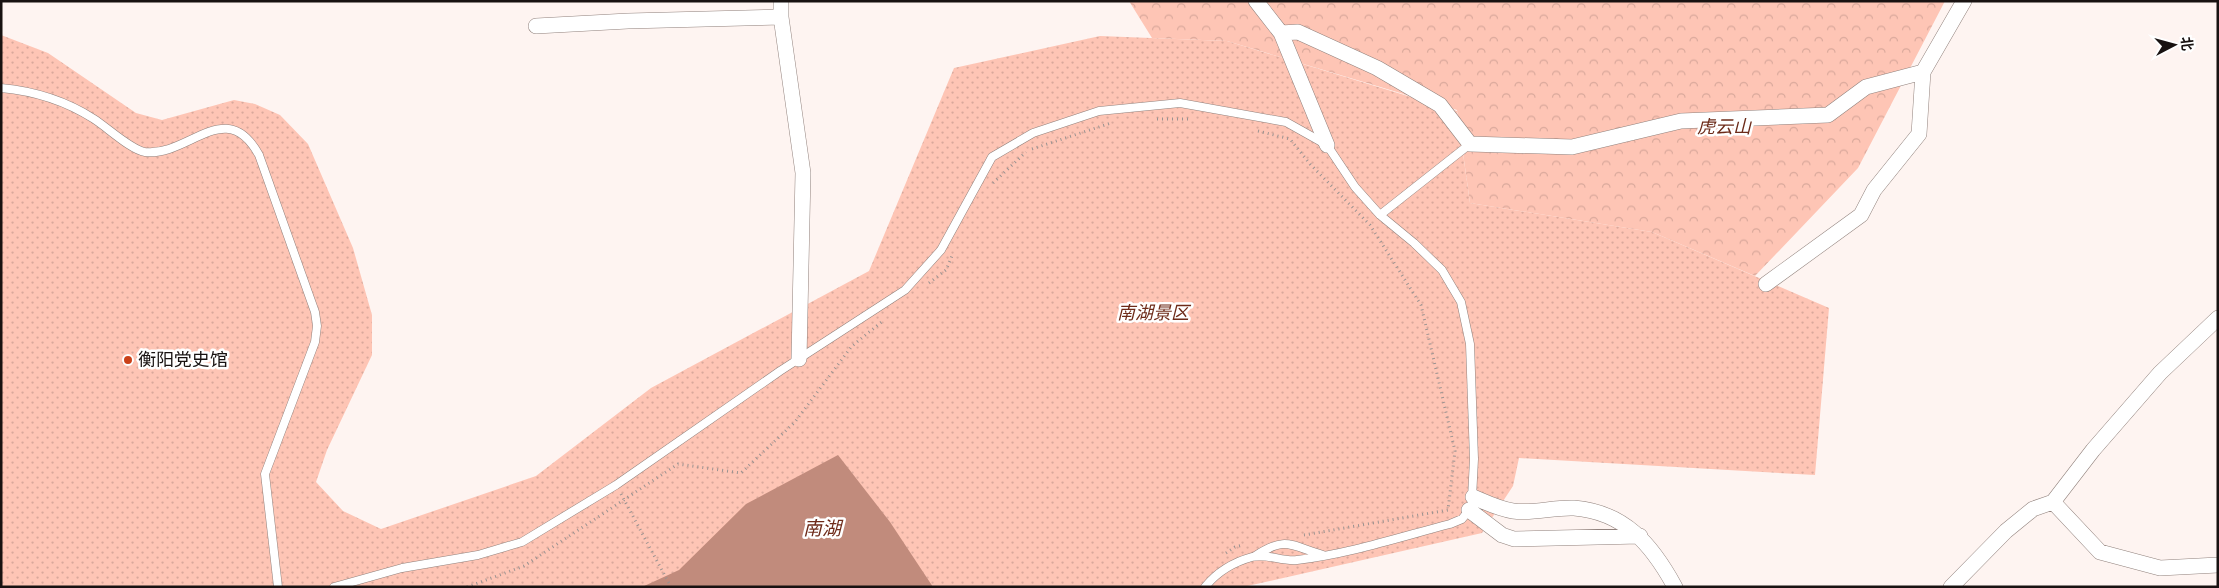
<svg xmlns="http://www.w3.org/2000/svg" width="2219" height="588" viewBox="0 0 2219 588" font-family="Merriweather,'Noto Sans SC',serif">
<defs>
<pattern id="forest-crowns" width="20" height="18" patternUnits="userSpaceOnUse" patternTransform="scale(1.25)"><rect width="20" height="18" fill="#fec5b5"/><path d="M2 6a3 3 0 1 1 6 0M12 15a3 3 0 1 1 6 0" fill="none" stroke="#d9a89b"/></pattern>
<pattern id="park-dots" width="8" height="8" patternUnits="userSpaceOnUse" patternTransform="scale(1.25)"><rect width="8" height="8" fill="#fec5b5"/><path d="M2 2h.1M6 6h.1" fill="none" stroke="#d9a89b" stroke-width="1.8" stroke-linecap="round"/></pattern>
</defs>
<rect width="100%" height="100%" fill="#fef4f1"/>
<path fill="url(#forest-crowns)" d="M1129,1h816l-87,167 -103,108 -103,-44 -182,-29 -13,-93 -230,-69 -75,-3z"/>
<path fill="url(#park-dots)" d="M1,35l47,18 88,60 26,7 72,-20 21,4 25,11 28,29 45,104 19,67v40l-45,95 -11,32 27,29 38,18 155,-53 115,-88 218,-117 85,-203 146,-32 127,5 230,70 13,92 182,29 177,76 -14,167 -296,-17 -6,28 -31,47 -239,54h-1242z"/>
<path fill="#c18b7c" d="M838,455l52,67 43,65h-291l37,-17 67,-66z"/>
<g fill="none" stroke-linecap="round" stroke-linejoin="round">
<g stroke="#91827d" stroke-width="9">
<path id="lane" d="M1,88c33,3 65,13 93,31 14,9 37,31 51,33 44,5 81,-57 114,3l56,157 2,14 -2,16 -50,132 13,113
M1380,215l90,-71
M1255,556c31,-20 34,-11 68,-1
M334,587l68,-19 76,-13 44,-13 94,-57 164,-114 125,-81 36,-40 51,-93 41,-24 66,-22 81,-8 106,19 41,23 28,42 25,28 34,28 28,27 19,32 9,42 4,115 -2,39
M1205,587c12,-15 29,-25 47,-30 14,-4 31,5 45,3 52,-6 103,-23 153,-36l12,-5 8,-10"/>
</g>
<g stroke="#91827d" stroke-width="16">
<path id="street" d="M781,1v16l22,156 -4,186
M1256,1l25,32 46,112
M536,26l92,-5 153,-4
M1281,33l17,-1 79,36 63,37 30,39 102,3 109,-26 147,-6 38,-28 57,-15
M1766,284l95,-69 13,-25 45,-56 4,-62 41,-71
M1473,497c12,5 26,12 40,14 19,3 41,-4 61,-3 51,4 78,37 101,79
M2053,502l47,50 60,16 58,-3
M1469,510l33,25 12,4 126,-3
M1951,587l55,-56 27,-22 20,-7 40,-52 67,-77 58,-55"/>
</g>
<path stroke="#9a9290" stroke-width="3" stroke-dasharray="1 4" stroke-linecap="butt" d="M1157,119h34
M1258,131l32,8 20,25 60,61 51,80 34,146 -7,59 -144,25
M1032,149l79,-26
M993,183l33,-31
M929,283l17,-13 6,-14
M621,494l50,93
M1226,553l9,-6 8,-2
M467,587l57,-21 154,-102 63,9 54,-51 57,-76 32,-26"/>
<use href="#lane" stroke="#fff" stroke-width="8"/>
<use href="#street" stroke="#fff" stroke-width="15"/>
</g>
<circle fill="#ca4119" stroke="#fff" stroke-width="2" cx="128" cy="360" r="5"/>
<g text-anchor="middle" stroke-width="5" stroke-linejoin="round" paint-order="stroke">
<g font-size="18" font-style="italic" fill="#6d2b19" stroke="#fff">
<text x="1724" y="133">虎云山</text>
<text x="1153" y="319">南湖景区</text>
</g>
<g font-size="18" fill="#181211" stroke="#fff" text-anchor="start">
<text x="138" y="366">衡阳党史馆</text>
</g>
<g font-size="19" font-style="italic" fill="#6e2b1a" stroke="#fff">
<text x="822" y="535">南湖</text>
</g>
</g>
<rect width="2219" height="588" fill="none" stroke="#181211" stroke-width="5"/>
<g transform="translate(2174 45) rotate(84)" stroke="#ffffff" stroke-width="4" paint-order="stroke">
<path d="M0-4L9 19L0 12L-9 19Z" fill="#181211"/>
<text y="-8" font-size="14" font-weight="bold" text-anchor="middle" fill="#181211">北</text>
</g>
</svg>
